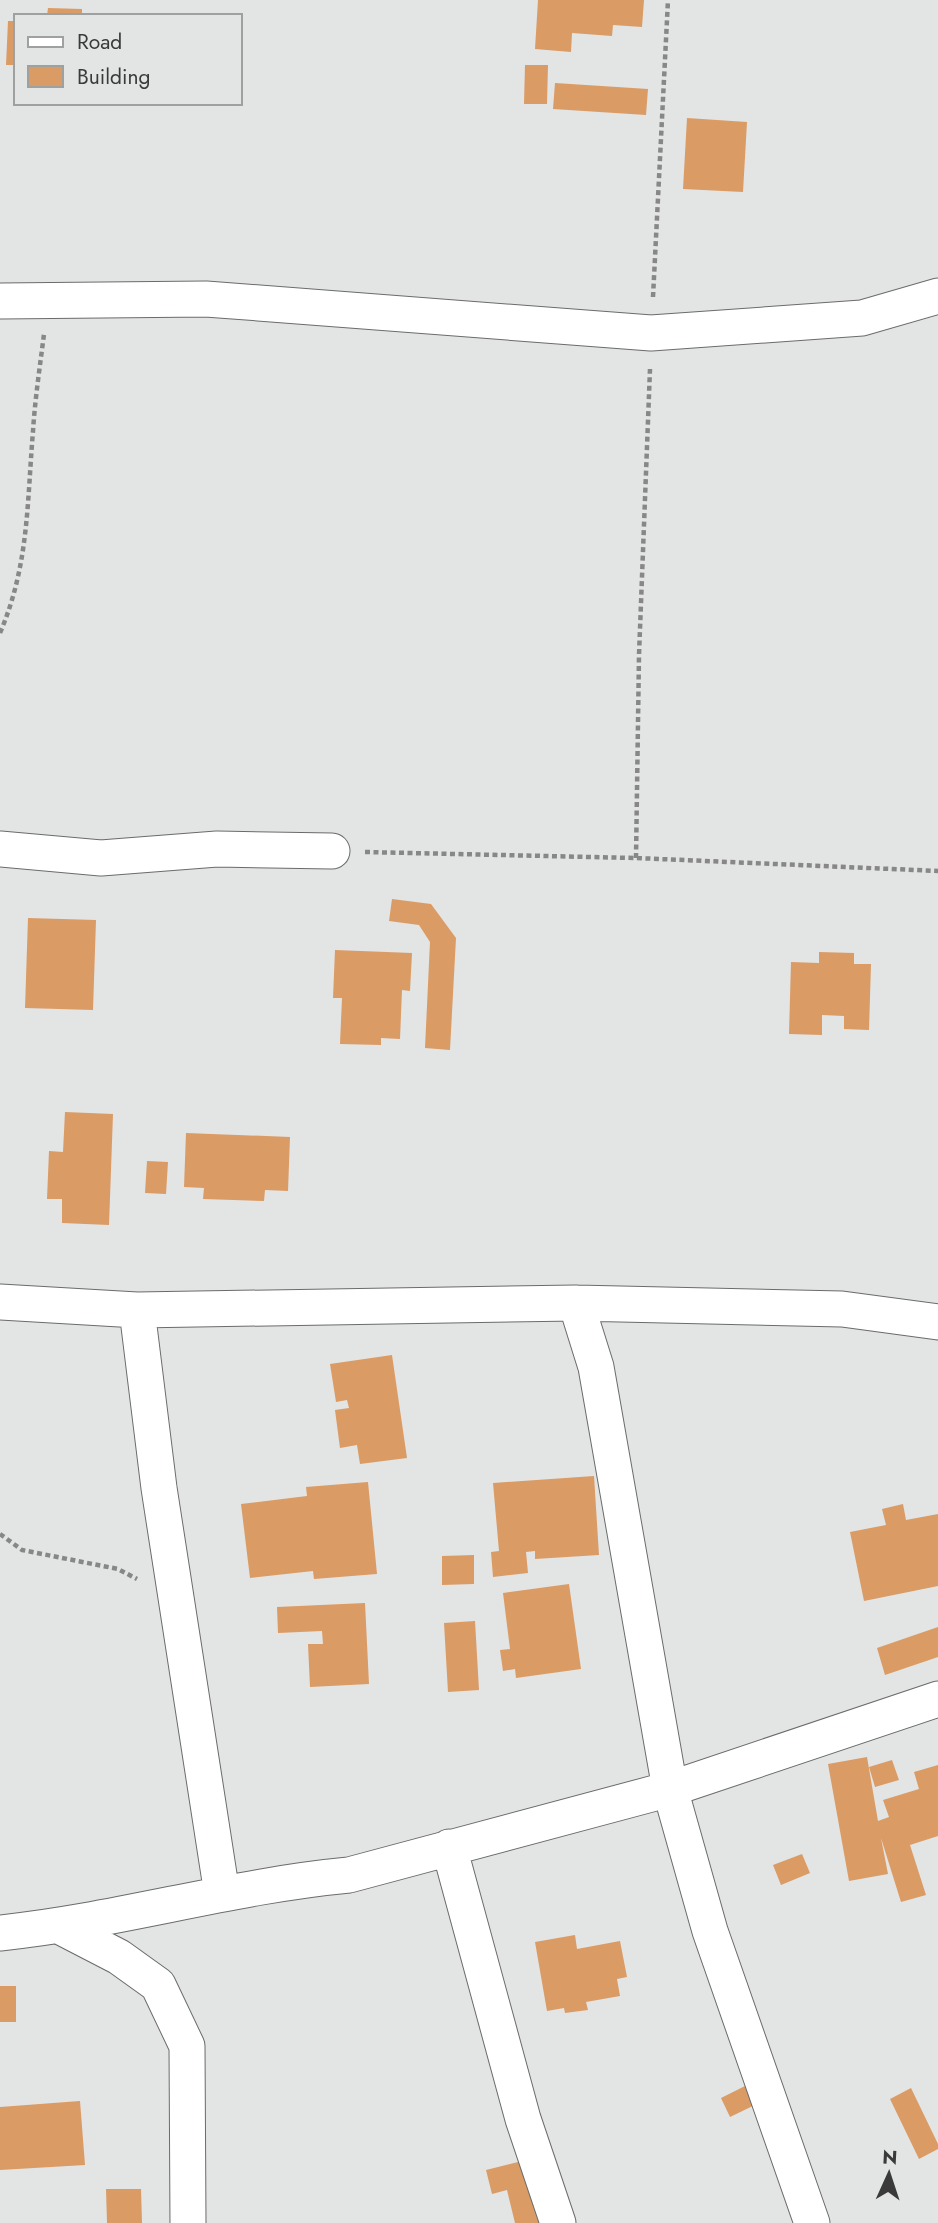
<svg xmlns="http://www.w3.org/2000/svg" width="938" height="2223" viewBox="0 0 938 2223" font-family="Jost,sans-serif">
<rect width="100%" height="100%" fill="#e3e4e4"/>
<path fill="#da9b65" d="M538,0h106l-2,27 -29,-2 -1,11 -40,-3 -1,19 -36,-3z
M48,8l34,1v7h-35z
M8,21h8v44h-10z
M525,65h23l-1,39h-23z
M555,83l93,6 -2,26 -93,-6z
M687,118l60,4 -4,70 -60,-3z
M392,899l39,5 25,34 -6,112 -25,-2 5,-106 -11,-17 -30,-4z
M28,918l68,2 -3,90 -68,-2z
M335,950l77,3 -2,38 -8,-1 -2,49 -19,-1v7l-41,-1 2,-46h-9z
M819,952l35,1v11h17l-2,66 -25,-1v-13l-22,-1v20l-33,-1 2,-72 28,1z
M65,1112l48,2 -4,111 -47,-2v-24h-15l2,-48 14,1z
M186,1133l104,4 -2,54 -23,-1 -1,11 -61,-2 1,-11 -20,-1z
M147,1161l21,1 -2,32 -21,-1z
M392,1355l15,103 -47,6 -3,-19 -17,3 -5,-38 14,-2 -2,-8 -11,2 -6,-38z
M594,1476l5,79 -64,4v-8l-9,1 2,21 -35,4 -2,-25 8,-1 -6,-68z
M368,1482l9,92 -63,5 -1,-8 -63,7 -9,-74 66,-8 -1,-9z
M903,1504l3,16 32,-6v72l-74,15 -14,-69 36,-7 -4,-16z
M474,1555v29l-32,1v-29z
M569,1584l12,85 -65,9 -1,-9 -12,2 -3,-21 10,-1 -7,-56z
M365,1603l4,81 -59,3 -2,-43h15l-1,-13 -44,2 -1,-26z
M475,1621l4,69 -31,2 -4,-69z
M938,1627v30l-53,18 -8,-27z
M867,1757l11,64 11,-4 -6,-17 36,-11 -5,-17 24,-7v71l-28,9 16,50 -25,7 -20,-64 7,36 -39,7 -21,-117z
M892,1760l7,20 -24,7 -6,-20z
M802,1854l8,19 -29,12 -8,-20z
M575,1935l2,14 43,-8 7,36 -10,2 3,17 -34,6 2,8 -23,3 -1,-5 -17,3 -12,-69z
M0,1986h16v36h-16z
M751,2083l10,19 -31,15 -9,-19z
M911,2088l27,56v5l-19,10 -29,-60z
M80,2101l5,64 -85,5v-63z
M530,2159l17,64h-32l-8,-33 -15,4 -6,-24z
M106,2189h35l1,34h-35z"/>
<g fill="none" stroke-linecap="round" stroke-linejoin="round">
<g stroke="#6a6b6b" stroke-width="37">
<path id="minor" d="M0,301l206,-2 445,34 211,-15 76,-22
M0,849l101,9 116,-9 115,2
M0,1302l137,8 439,-7 266,6 96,13
M576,1303l20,64 74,422 40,142 102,292
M137,1310l22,178 63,406
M449,1847l74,272 35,104
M61,1927l58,30 39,28 29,61 1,177
M0,1933c117,-12 231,-47 349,-58l321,-86 268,-90"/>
</g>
<path stroke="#878788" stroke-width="4.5" stroke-dasharray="5 3.5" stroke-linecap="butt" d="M653,297l15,-297
M0,633c29,-68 27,-130 33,-202 2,-32 7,-65 11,-97
M365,852l271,6 302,13
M636,858l3,-203 11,-286
M0,1534l22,16 96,19 19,10"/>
<use href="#minor" stroke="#fff" stroke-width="35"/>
</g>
<rect x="14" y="14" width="228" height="91" fill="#e3e4e4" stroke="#9fa0a0" stroke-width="2"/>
<rect x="28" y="37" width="35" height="10" fill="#ffffff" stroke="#9fa0a0" stroke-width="2"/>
<text x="77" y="49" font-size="21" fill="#3a3a3b">Road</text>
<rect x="28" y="66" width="35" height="21" fill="#da9b65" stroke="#9fa0a0" stroke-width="2"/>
<text x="77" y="84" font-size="21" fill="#3a3a3b">Building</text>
<g transform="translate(889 2174) rotate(3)" stroke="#e3e4e4" stroke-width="5" paint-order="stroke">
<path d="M0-5L12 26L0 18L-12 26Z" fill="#3a3a3b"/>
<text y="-10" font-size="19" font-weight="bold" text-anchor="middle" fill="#3a3a3b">N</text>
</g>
</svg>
